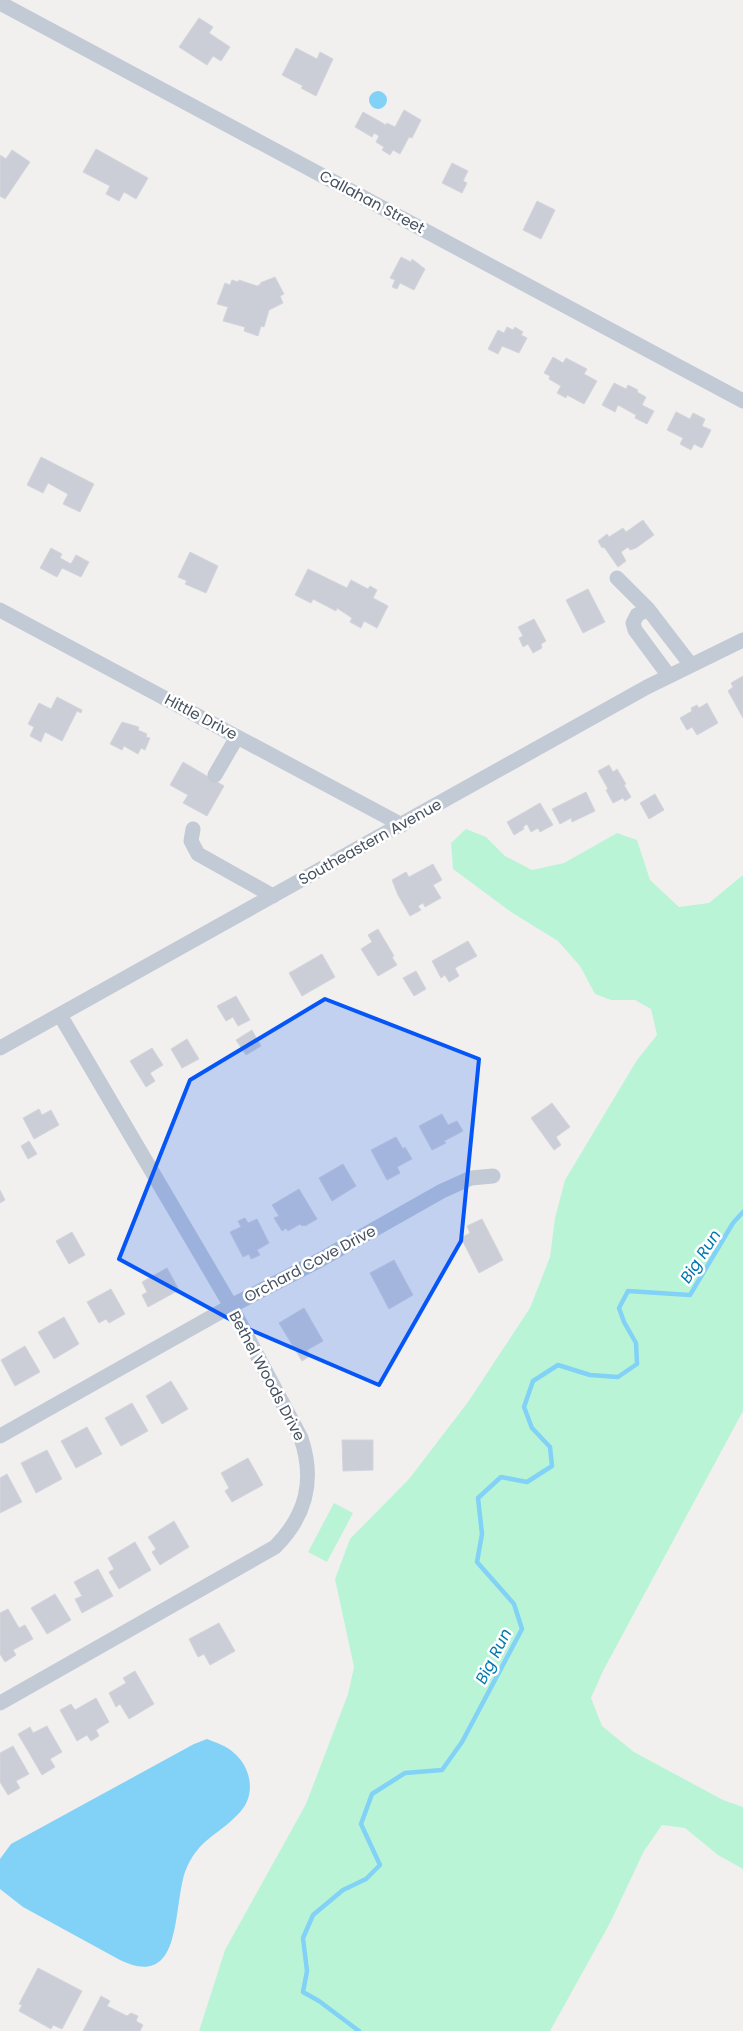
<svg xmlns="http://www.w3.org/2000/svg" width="743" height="2031" viewBox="0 0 743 2031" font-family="Poppins,sans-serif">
<rect width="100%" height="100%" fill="#f2f0ef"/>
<path fill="#baf4d7" d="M466,829l20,8 19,19 27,14 32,-7 53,-30 20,7 13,40 29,27 30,-4 34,-28v536l-140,260 -12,27 11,28 32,26 89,48 20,7v62l-25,-14 -33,-27 -23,-3 -18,26 -34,72 -60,108h-351l26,-81 81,-146 42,-110 6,-27 -19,-88 15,-40 59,-60 59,-77 62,-94 20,-51 5,-39 10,-38 72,-120 20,-25 -6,-26 -16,-9h-24l-16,-6 -15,-28 -22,-25 -47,-29 -58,-43 -2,-26z
M334,1503l19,10 -26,49 -19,-10z"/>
<path fill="#82d1f6" d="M369 100a9 9 0 1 1 18 0a9 9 0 1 1-18 0Z
M207,1739c10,4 20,7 27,14 17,14 22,41 7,58 -21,24 -43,27 -56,61 -8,23 -7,71 -23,87 -12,13 -29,7 -42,1l-97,-53 -23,-18v-30l11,-15 183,-100z"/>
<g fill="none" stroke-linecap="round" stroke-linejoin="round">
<path stroke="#82d1f6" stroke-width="4.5" d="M359,2031l-40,-30 -16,-9 4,-21 -4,-33 10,-23 30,-25 23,-11 14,-14 -19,-41 11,-30 33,-21 37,-3 20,-28 60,-113 -8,-25 -37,-42 5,-28 -4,-36 23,-21 26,5 25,-16 -2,-19 -18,-19 -8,-21 9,-26 25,-16 32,10 28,2 19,-13 -1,-21 -12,-21 -5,-14 9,-17 62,4 43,-72 10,-11"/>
</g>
<path fill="#cbced6" stroke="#d3d5dc" d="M199,18l14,9 -4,6 21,14 -9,14 -8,-5 -6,9 -28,-18z
M296,48l21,11 3,-7 13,7 -17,37 -15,-8 2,-2 -21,-11z
M404,110l17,10 -9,18 -3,-1 -9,17 -7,-4 -3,5 -8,-5 2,-3 -8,-5 3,-6 -5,-3 -2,4 -17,-10 8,-15 23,13 1,-2 8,4z
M96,149l52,29 -12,21 -12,-7 -5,9 -13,-7 4,-8 -27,-14z
M12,150l18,12 -25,37 -5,-3v-41l6,4z
M452,163l16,8 -5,10 4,2 -5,10 -20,-10z
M537,201l18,9 -14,29 -18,-9z
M401,257l10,5 1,-3 13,10 -11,21 -14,-7 -3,6 -5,-2 3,-7 -5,-2z
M275,277l9,17 -4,2 3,7 -14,7 -5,17 -3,-1 -3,10 -14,-5 1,-4 -22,-6 5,-14 -11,-3 8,-21 5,2 2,-5 6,2 1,-2 18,6 4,-2 -1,-1z
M507,327l6,3 2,-3 8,5 -2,3 6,3 -8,15 -17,-7 -4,8 -10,-5 10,-19 6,3z
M553,357l10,6 3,-5 21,11 -3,5 13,7 -13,23 -17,-9 -1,3 -9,-5 4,-7 -12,-7 1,-3 -6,-3z
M614,383l12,6 2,-4 10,5 -1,2 9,5 -4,8 12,6 -7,13 -12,-6 1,-3 -18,-10 -3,7 -13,-7z
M676,412l14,7 3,-6 12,6 -3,7 9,4 -9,18 -8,-4 -3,6 -11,-6 3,-6 -16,-8z
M41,457l53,27 -14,28 -17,-8 5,-10 -20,-11 -5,10 -16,-8z
M643,520l11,15 -18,13 -6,2 -2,-3 -7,5 5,9 -8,6 -14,-20 -2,1 -4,-7 9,-7 2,3 14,-9 3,4z
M51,548l11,6 -2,4 11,6 5,-9 13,7 -8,15 -19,-9 -5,9 -17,-9z
M190,552l28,14 -12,27 -21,-9 2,-3 -9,-4z
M308,569l39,19 4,-8 17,9 2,-3 7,4 -4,8 15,8 -11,22 -13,-7 -3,7 -11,-6 2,-4 -15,-10 -1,3 -23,-12 -2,4 -16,-8z
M588,589l17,33 -22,11 -17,-33z
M534,619l12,22 -5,3 1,4 -9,5 -5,-9 -5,3 -4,-9 4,-2 -5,-9z
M743,676v42l-15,-27 5,-4 -2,-4z
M57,697l25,13 -1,3 -4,-2 -15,30 -17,-9 -4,10 -11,-6 4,-9 -6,-3 11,-21 12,6z
M707,703l11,20 -21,12 -5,-8 -5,3 -7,-12 12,-7 -1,-3 6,-3 2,3z
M122,722l17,5 -1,3 9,4 -1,3 4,1 -5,12 -4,-2 -3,6 -14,-8 -2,4 -12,-6z
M183,762l41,24 -17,30 -24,-13 5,-8 -18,-10z
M609,765l4,7 4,-3 9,15 -2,1 7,12 -6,4 -2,-3 -10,5 -7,-13 2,-1 -10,-18z
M586,792l9,19 -23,11 -1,-4 -11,6 -8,-15z
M655,794l9,16 -15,9 -9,-16z
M540,803l13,22 -13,7 -2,-4 -7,4 -4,-8 -4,3 1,2 -10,6 -7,-13z
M433,864l9,16 -9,5 8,13 -16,9 -2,-4 -5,3 3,4 -11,6 -12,-21 -6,-15 14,-8 3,5z
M378,929l16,27 -2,1 5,8 -19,11 -17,-27 11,-7 -4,-7z
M468,941l9,15 -22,12 4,8 -10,6 -4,-7 -4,3 -9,-17z
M322,954l13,23 -33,19 -13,-23z
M416,971l10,18 -12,7 -11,-18z
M236,996l14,24 -12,6 -5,-9 -7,4 -9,-15z
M252,1030l9,16 -15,9 -10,-15z
M187,1039l12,20 -17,9 -11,-19z
M152,1048l11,17 -13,8 5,8 -9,6 -16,-26z
M552,1103l18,24 -14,10 5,8 -7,5 -23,-32z
M39,1109l3,6 9,-5 8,15 -25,14 -11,-21z
M442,1114l6,11 9,-4 6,10 -19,10 2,2 -14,7 -13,-24z
M396,1137l7,12 2,-2 7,12 -15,8 3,6 -13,7 -16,-30z
M29,1141l8,13 -9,5 -7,-13z
M343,1164l13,22 -24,15 -13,-23z
M299,1189l18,30 -12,7 -1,-1 -2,1 -2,-2 -12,7 -2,-3 -4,3 -8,-13 5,-2 -7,-11z
M0,1190l5,10 -5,3z
M245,1218l3,5 9,-4 12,24 -12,7 3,5 -9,4 -2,-5 -6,3 -13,-25 11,-5 -3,-6z
M482,1219l21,41 -24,13 -18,-35 9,-5 -3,-7z
M72,1232l13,23 -16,9 -13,-23z
M394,1260l19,35 -24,14 -19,-36z
M167,1268l12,22 -31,17 -6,-12 5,-3 -5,-10z
M111,1289l14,25 -16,9 -3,-4 -7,4 -12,-21z
M304,1308l19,33 -16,9 3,6 -8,5 -23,-38z
M64,1317l15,27 -25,15 -16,-27z
M25,1346l15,26 -25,14 -14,-26z
M171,1381l17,28 -26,15 -16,-28z
M132,1403l16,28 -27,15 -16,-28z
M87,1427l15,27 -26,14 -15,-27z
M342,1440h31v30l-30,1z
M47,1450l15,29 -26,14 -15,-30z
M248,1458l15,27 -31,17 -7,-11 4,-3 -8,-15z
M7,1474l15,28 -22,11v-35z
M174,1521l15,26 -29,18 -8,-13 4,-3 -8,-12z
M135,1542l16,28 -32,19 -10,-17 5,-3 -6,-11z
M98,1569l15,27 -31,17 -7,-14 7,-3 -8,-14z
M55,1594l16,26 -24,14 -16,-26z
M8,1609l11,19 6,-3 8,14 -20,11 3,5 -11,7 -5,-8v-41z
M219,1623l16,28 -25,14 -6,-11 -6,3 -9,-18z
M135,1671l19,33 -25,15 -9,-15 -4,3 -7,-14 17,-10 -3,-5z
M96,1698l13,24 -13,8 3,6 -8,5 -4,-6 -10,6 -17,-31 11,-6 4,6z
M47,1726l15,26 -12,7 5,8 -13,8 -24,-41 12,-7 3,6z
M13,1746l16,28 -13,7 4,7 -12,7 -8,-13v-29z
M38,1968l44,23 -20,38 -9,-4 -2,4 -32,-18 3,-6 -3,-1z
M101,1996l9,5 -3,5 20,10 4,-3 7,3 -2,5 7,4 -3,6h-57z"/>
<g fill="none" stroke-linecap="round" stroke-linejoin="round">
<path stroke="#c2cad6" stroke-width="15" d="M0,3l743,398
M617,578l31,31 43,56
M648,609l-11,6 -4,8 2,7 34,46
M0,610l402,215
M215,775l22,-38
M193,829l-2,12 7,13 75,42
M0,1048l647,-361 96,-47
M0,1436l231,-130 89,-46 122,-69 29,-13 22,-2
M0,1703l275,-156c32,-32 40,-67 26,-109l-70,-132 -171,-291"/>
</g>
<path fill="#0555f7" fill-opacity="0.2" stroke="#0555f7" stroke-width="4" stroke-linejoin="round" d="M325,999l154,60 -18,182 -82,144 -133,-57 -127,-69 71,-179z"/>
<g text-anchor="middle" stroke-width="5" stroke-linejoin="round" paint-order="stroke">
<g font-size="15" fill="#45505f" stroke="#fff">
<text transform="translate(372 202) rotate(28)" y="5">Callahan Street</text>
<text transform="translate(201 717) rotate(28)" y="5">Hittle Drive</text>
<text transform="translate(370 842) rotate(-29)" y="5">Southeastern Avenue</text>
<text transform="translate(310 1264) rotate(-28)" y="5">Orchard Cove Drive</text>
<text transform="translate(267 1376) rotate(62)" y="5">Bethel Woods Drive</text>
</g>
<g font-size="16" font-style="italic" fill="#0179b0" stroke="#fff">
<text transform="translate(700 1256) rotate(-57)" y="6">Big Run</text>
<text transform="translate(493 1656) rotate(-63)" y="6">Big Run</text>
</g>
</g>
</svg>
